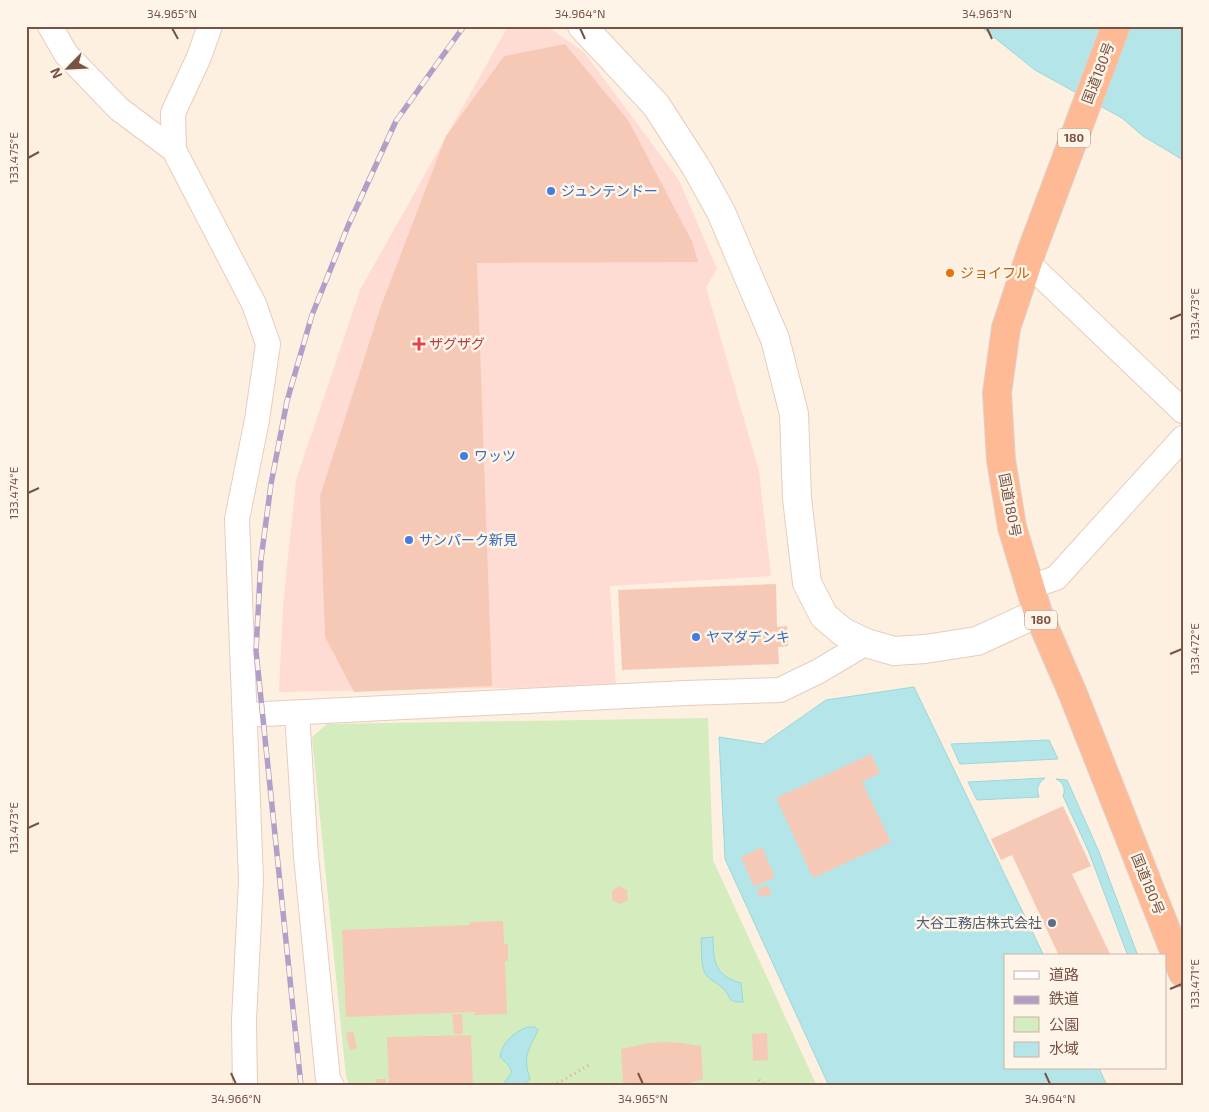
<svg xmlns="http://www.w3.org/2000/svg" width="1209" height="1112" viewBox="0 0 1209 1112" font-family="'Exo 2','Noto Sans JP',sans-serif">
<rect width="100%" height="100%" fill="#fef0e0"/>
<path fill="#ffdcd3" d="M508,26h39l37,26 95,128 38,89 -11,18 53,184 12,105 -161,10 6,100 -337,6 4,-86 13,-126 64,-190z"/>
<path fill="#d5ecbe" d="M708,718l5,142 104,226h-467l-4,-9 -34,-340 15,-13z"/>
<path fill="#b4e6e9" stroke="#99d7db" d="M980,26h203v134l-40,-24 -21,-18 -87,-48z
M914,687l130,269h-39v112h94l8,18h-278l-104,-227 -6,-122 44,7 63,-44z
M1049,740l9,19 -98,5 -9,-20z
M1045,778c-7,5 -9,11 -6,19l-62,3 -9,-18z
M1056,779l11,1 32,72 39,104h-10l-40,-106 -25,-54c3,-7 0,-14 -7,-17z
M713,937c0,24 2,39 28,46l2,19c-16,1 -12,-6 -20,-14 -5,-5 -12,-7 -16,-12 -7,-7 -5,-28 -6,-38z
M528,1027h7l3,3c-9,20 -16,25 -8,49l-8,7h-21c13,-15 14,-15 -1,-29 2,-15 14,-25 28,-30z"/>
<path fill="#f6c9b6" d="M565,44l63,76 64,121 6,21 -221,1 15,423 -138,6 -29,-55 -5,-141 61,-190 65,-170 58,-80z
M776,584l1,43 10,-1 1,20 -10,1 1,17 -157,6 -4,-80z
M871,754l9,19 -18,9 29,60 -78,36 -37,-80z
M1063,806l28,60 -19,8 39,82h-52l-47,-101 -11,5 -10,-21z
M762,847l13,30 -21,10 -13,-30z
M767,885l5,9 -6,3 -1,-2 -5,2 -3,-7z
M619,886l8,4 1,10 -8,4 -8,-4v-9z
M503,921l1,23h4v17h-3l2,53 -32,1v-3l-129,5 -4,-87 128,-5v-3z
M452,1014h10l1,20h-9z
M353,1031l4,17 -7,2 -4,-17z
M767,1033l1,27 -15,1 -1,-27z
M471,1035l2,51h-84l-2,-49z
M668,1042l14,1 19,3 2,33 -13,4 -19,3h-29l-19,-4 -2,-33 28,-6z
M376,1079h10v7h-9z"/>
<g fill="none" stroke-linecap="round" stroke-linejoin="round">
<g stroke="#e5cdbf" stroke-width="26">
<path id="minor" d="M50,26l16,28 53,55 55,41
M210,26l-11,31 -26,56 1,37 80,154 14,40 -11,76 -20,99 14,361 -7,140 1,66
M1028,263l155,148
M1030,587l26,-9 127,-140
M297,713l9,143 22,224 4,6
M245,715l441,-22 94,-3 39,-19 47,-28"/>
</g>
<g stroke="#e5cdbf" stroke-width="30">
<path id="tertiary" d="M582,26l74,79 40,62 25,45 25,59 29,68 19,75 3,84 10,85 17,33 19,16 23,11 28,8 31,-2 52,-8 61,-28"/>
</g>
<g stroke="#dcd2cf" stroke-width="30">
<path id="trunk" d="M1116,26l-84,224 -26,78 -9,65 4,67 11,67 26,86 35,81 110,279"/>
</g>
<path stroke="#daac99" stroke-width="3" stroke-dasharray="1 4" stroke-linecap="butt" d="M759,1080l7,6
M553,1086l36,-21"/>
<use href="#minor" stroke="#fff" stroke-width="24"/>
<use href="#tertiary" stroke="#fff" stroke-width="28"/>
<use href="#trunk" stroke="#feba94" stroke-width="28"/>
<g stroke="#b19fc8" stroke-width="5.5">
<path id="rail" d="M301,1086l-45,-435 5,-92 10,-75 16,-83 25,-86 36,-89 48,-105 68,-95"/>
</g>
<use href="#rail" stroke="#fff4e8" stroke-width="4" stroke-dasharray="11" stroke-linecap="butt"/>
</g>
<path fill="none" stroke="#775346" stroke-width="2" d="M172,28l6,11M580,28l5,11M987,28l5,11M28,158l11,-6M1170,319l12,-5M28,493l11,-5M1170,654l12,-5M28,828l11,-5M1170,989l12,-5M231,1073l5,11M638,1073l5,11M1045,1073l5,11"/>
<g fill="#3f7fe0" stroke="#fff4e8" stroke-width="2">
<circle cx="551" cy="191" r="5"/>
<circle cx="464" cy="456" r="5"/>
<circle cx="409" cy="540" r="5"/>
<circle cx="696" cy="637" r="5"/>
</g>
<circle fill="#e8710a" stroke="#fff4e8" stroke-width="2" cx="950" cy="273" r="5"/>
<path fill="#e0444e" stroke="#fff4e8" stroke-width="2" d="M416.5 336.5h5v5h5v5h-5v5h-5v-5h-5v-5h5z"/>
<circle fill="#5c6f8a" stroke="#fff4e8" stroke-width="2" cx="1052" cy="923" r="5"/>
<g text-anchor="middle" stroke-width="5" stroke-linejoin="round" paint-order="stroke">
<g fill="#fff4e8" stroke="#a08377" stroke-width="1">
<rect x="1058" y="128.5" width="32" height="19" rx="4"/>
<rect x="1025" y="610.5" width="32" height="19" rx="4"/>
</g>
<g font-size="12" font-weight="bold" fill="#775346">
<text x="1074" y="142">180</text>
<text x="1041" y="624">180</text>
</g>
<g font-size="14" fill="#775346" stroke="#fff4e8">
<text transform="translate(1098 73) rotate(-69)" y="5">国道180号</text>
<text transform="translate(1010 505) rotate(79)" y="5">国道180号</text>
<text transform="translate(1148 884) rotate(68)" y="5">国道180号</text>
</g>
<g font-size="14" fill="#366cbe" stroke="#fff4e8" text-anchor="start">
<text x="561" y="196">ジュンテンドー</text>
<text x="474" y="461">ワッツ</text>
<text x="419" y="545">サンパーク新見</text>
<text x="706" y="642">ヤマダデンキ</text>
</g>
<g font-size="14" fill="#c56008" stroke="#fff4e8" text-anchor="start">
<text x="960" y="278">ジョイフル</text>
</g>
<g font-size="14" fill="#be3a42" stroke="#fff4e8" text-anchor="start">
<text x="429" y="349">ザグザグ</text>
</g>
<g font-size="14" fill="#4e5e75" stroke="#fff4e8" text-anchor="end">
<text x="1042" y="928">大谷工務店株式会社</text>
</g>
</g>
<rect width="1209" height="1112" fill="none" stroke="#fff4e8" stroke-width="55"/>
<rect x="1004" y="954" width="162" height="115" fill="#fff4e8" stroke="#c9b4a7"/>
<rect x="1014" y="971" width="25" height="8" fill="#ffffff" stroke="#c9b4a7"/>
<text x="1049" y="980" font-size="15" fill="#775346">道路</text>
<rect x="1014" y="996" width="25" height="8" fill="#b19fc8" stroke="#c9b4a7"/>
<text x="1049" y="1004" font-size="15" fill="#775346">鉄道</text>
<rect x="1014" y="1017" width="25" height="15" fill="#d5ecbe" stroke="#c9b4a7"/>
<text x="1049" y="1030" font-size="15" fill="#775346">公園</text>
<rect x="1014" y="1042" width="25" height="15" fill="#b4e6e9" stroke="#c9b4a7"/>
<text x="1049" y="1054" font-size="15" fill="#775346">水域</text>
<g transform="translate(68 68) rotate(246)" stroke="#fff4e8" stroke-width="4" paint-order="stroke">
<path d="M0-4L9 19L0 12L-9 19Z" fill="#775346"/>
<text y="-8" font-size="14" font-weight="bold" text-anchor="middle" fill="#775346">N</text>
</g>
<rect x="28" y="28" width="1154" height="1056" fill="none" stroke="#775346" stroke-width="2"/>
<g font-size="12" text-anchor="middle" fill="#775346">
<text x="172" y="18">34.965°N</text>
<text x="580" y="18">34.964°N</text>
<text x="987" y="18">34.963°N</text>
<text transform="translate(14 158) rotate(-90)" y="4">133.475°E</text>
<text transform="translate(1195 314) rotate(-90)" y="4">133.473°E</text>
<text transform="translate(14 493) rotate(-90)" y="4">133.474°E</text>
<text transform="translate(1195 649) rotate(-90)" y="4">133.472°E</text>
<text transform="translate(14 828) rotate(-90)" y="4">133.473°E</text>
<text transform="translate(1195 984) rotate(-90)" y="4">133.471°E</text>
<text x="236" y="1103">34.966°N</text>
<text x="643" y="1103">34.965°N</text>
<text x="1050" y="1103">34.964°N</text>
</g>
</svg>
